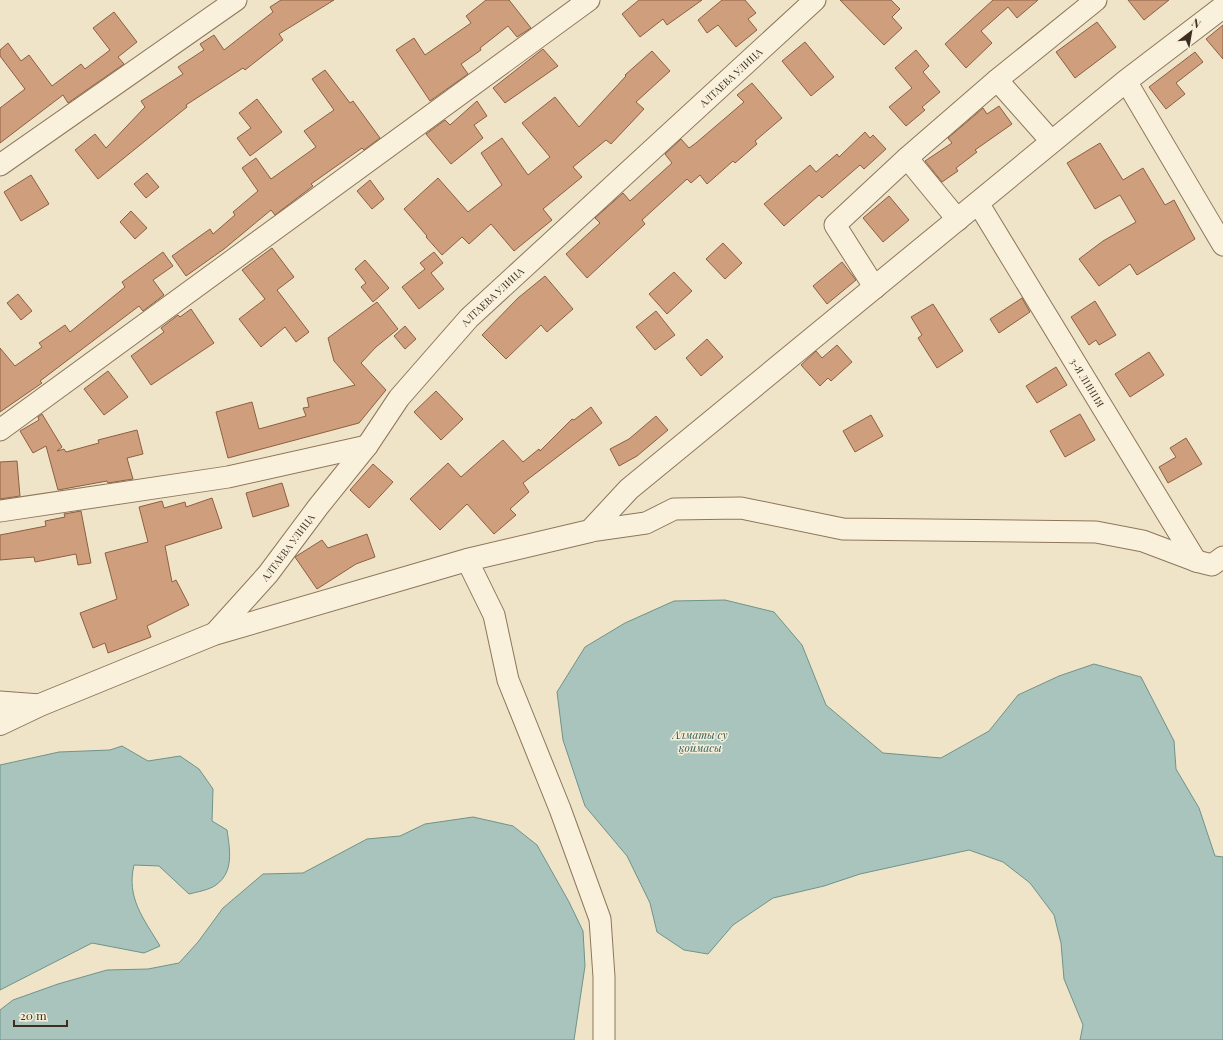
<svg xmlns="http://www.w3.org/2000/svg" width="1223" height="1040" viewBox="0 0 1223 1040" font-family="'Playfair Display',serif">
<rect width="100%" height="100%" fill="#f0e4c8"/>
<path fill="#a9c4bc" stroke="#6f938a" d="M725,600l49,12 28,33 24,60 57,48 58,5 48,-27 29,-36 41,-19 35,-12 47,13 33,64 2,28 23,39 16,48 8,1v183h-143l3,-15 -19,-46 -3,-36 -7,-28 -24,-32 -27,-21 -34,-12 -109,24 -36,12 -51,12 -40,27 -25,29 -24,-4 -27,-18 -7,-29 -23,-47 -42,-50 -22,-66 -6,-48 28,-45 40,-24 49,-22z
M122,746l26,15 32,-5 19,13 14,20 -1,32 15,9c3,20 7,42 -11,55 -7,5 -19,7 -27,9l-30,-28 -25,-1c-8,33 10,54 26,81l-16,7 -52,-10 -92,47v-225l59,-13 51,-2z
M473,817l40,9 24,19 32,57 14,29 2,35 -11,74h-574v-30l13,-10 45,-16 49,-14 41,-1 31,-6 19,-21 25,-34 40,-34 40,-1 64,-34 33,-3 25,-12z"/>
<path fill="#cf9f7d" stroke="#8d5f41" d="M281,0h53l-55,34 4,6 -38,30 -2,-2 -57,37 1,2 -89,72 -23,-29 20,-16 11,14 39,-41 -4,-6 42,-27 -5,-7 26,-17 -4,-6 14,-9 10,15 49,-38 -3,-5z
M486,0h23l22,28 -14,9 -9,-11 -28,22 1,2 -20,14 7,10 -38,27 -34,-51 18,-12 11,17 46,-32 -5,-7z
M639,0h63l-35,25 -4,-6 -23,18 -18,-23z
M722,0h23l11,13 -8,6 9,11 -21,17 -18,-22 -11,8 -9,-13z
M840,0h51l9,9 -8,8 10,11 -18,17z
M993,0h45l-21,18 -9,-11 -27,24 11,12 -26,25 -21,-24z
M1128,0h41l-25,20z
M114,12l23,30 -19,15 6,7 -56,39 -5,-8 -63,48v-35l25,-19 -25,-33v-6l8,-7 13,18 8,-6 23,31 29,-22 4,5 25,-19 -17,-22z
M1097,22l19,25 -41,31 -19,-26z
M1223,25v34l-17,-20z
M805,42l29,35 -23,19 -29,-35z
M543,49l15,17 -53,37 -12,-15z
M916,50l13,16 -6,6 17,20 -18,15 3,3 -19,16 -17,-19 23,-19 -17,-20z
M652,51l18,20 -34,31 8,7 -33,35 -5,-4 -33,27 9,10 -39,32 9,11 -38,31 -23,-27 -22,20 -7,-7 -20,18 -16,-18 1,-1 -23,-27 34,-31 30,34 34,-27 -21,-32 21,-15 26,37 22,-18 -28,-34 33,-26 24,30 47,-51 -1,-1z
M1195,52l8,10 -27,21 9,11 -19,15 -17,-22z
M325,70l25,33 3,-2 27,37 -16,12 -2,-2 -51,36 2,2 -38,29 -4,-5 -47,39 -38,27 -14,-20 38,-27 3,5 22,-19 -2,-3 25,-21 -16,-23 14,-10 15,21 45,-32 -12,-16 30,-21 -22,-31z
M752,83l30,35 -27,23 2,3 -22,19 -2,-2 -26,23 -7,-9 -9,8 -4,-4 -45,41 3,4 -58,54 -21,-24 34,-31 -5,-5 28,-25 7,8 42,-38 -7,-9 16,-15 8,9 7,-5 48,-41 -7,-7z
M257,99l25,33 -32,24 -13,-18 14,-10 -12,-15z
M477,101l10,15 -13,9 9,13 -32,26 -25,-30 19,-14 5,5z
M999,106l13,18 -37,26 2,2 -21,16 2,3 -16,11 -17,-21 27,-18 -4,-5 35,-30 4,6z
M865,132l5,6 3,-3 13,14 -22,20 -4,-4 -38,33 -3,-3 -35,31 -20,-22 46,-39 6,7 21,-18 2,3z
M1100,143l23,37 20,-12 22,37 9,-5 21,39 -58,36 -7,-11 -31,22 -20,-27 24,-18 33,-19 -16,-27 -25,14 -28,-46z
M147,173l12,14 -13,11 -12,-14z
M31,175l18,29 -28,17 -17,-29z
M370,180l14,19 -12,10 -15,-18z
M889,196l20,24 -26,22 -20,-24z
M131,211l16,17 -12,11 -15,-17z
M723,243l19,20 -17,16 -19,-20z
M272,248l22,29 -17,13 32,42 -13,10 -11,-15 -24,20 -22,-28 26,-20 -23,-29z
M163,252l10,14 -20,14 11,15 -21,16 -4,-5 -99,75 2,2 -42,29v-64l15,18 27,-19 -3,-4 26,-18 5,7 55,-45 -3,-5z
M434,252l9,11 -12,10 13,16 -25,20 -17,-22 23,-18 -5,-6z
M365,260l24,28 -16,14 -12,-15 5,-4 -11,-14z
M842,262l14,18 -29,24 -14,-18z
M674,272l18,19 -25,23 -18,-20z
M545,276l28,33 -26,23 -6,-7 -35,34 -24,-24 36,-37z
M18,294l14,17 -11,9 -14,-17z
M1022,298l8,14 -31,21 -9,-14z
M1095,301l21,34 -17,10 -3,-5 -7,5 -18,-28z
M377,302l21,27 -22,18 -15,16 25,27 -27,33 -131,35 -12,-46 36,-10 7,27 47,-13 -3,-8 6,-1 -2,-9 48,-13 -21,-24 -6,-23z
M933,304l30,47 -26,17 -19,-30 4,-3 -11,-18z
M191,309l23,34 -63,42 -20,-29 33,-24 -3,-4 17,-13 2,2z
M656,311l19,24 -20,15 -19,-23z
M405,326l11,13 -11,10 -11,-13z
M707,339l16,18 -22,19 -15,-18z
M837,345l15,17 -21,19 -3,-3 -8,8 -19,-21 15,-14 6,7z
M1149,352l15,23 -34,22 -15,-23z
M1056,367l11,18 -30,18 -11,-17z
M108,371l20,26 -24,18 -20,-26z
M436,391l27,28 -22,21 -27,-28z
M591,407l11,16 -79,60 6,9 -19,17 6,6 -22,19 -27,-30 -27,26 -30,-31 38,-36 13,14 42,-37 20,22 16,-13 1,2 32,-32 2,1z
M42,414l20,33 -5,4 7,-2 2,3 33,-9 -1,-3 39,-10 6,24 -16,4 6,21 -25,4 -1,-2 -49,9 -12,-44 -13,7 -13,-22 19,-11 -1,-3z
M1080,414l15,26 -30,17 -15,-26z
M871,415l12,21 -28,16 -12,-21z
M656,416l12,14 -31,26 -18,10 -9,-17 19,-10z
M1186,438l16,26 -34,19 -9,-16 17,-10 -6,-9z
M17,461l3,35 -20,3v-37z
M373,464l20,18 -24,26 -19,-18z
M282,483l7,23 -36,11 -7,-24z
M212,498l10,30 -57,18 7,36 4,-2 13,25 -42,21 4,11 -43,16 -3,-10 -12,5 -13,-35 37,-14 -12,-46 43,-11 -9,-35 23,-6 2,7 21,-6 1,5z
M81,511l10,52 -13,2 -2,-11 -41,8 -1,-5 -34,3v-25l46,-9 -1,-5 20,-4 -1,-3z
M367,534l8,23 -19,7 -39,25 -22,-32 27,-17 6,8z"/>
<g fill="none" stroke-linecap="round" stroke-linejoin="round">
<g stroke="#8d765c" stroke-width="23">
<g id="minor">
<path d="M997,80l99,-80"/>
<path d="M1126,81l97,164"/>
<path d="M0,165l236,-165"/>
<path id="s1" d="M978,203l218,358"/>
<path d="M958,220l-51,-62 90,-78 55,62"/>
<path d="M875,288l-40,-63 72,-67"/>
<path d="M0,430l589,-430"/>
<path d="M0,511l228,-34 139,-31"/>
<path d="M590,531l56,-8 28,-14 67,-1 102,21 253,3 47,9 53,20 16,4 11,-8"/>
<path d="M467,560l27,55 14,65 52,129 40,110 4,58v63"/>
<path id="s2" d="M214,634l54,-60 50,-67 49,-61 32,-48 70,-80 346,-318"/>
<path d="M0,702l40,3"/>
</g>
</g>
<g stroke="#8d765c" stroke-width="24">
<path id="tertiary" d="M0,724l40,-19 174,-71 253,-74 123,-29 39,-42 497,-408 97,-74"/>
</g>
<use href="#minor" stroke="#faf1dc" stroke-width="21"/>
<use href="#tertiary" stroke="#faf1dc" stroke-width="22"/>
</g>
<g text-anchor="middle" stroke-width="3" stroke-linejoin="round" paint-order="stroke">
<g font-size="10" fill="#3d2e20" stroke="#f7eed8">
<text dy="4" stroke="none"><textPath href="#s2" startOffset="762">АЛТАЕВА УЛИЦА</textPath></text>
<text dy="4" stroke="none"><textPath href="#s2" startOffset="438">АЛТАЕВА УЛИЦА</textPath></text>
<text dy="4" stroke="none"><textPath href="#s1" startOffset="210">3-Я ЛИНИЯ</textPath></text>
<text dy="4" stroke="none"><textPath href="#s2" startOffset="114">АЛТАЕВА УЛИЦА</textPath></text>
</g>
<g font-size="11" font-style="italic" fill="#2f5d5a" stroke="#f7eed8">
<text x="700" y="739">Алматы су<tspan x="700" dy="13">қоймасы</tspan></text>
</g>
</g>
<g transform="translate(1191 32) rotate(31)" stroke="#f7eed8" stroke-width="3" paint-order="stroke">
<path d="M0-3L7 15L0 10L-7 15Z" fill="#3d2e20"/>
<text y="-6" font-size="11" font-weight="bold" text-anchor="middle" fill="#3d2e20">N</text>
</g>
<path d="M14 1020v6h53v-6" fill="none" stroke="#3d2e20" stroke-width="2"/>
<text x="20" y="1020" font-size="12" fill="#3d2e20" stroke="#f7eed8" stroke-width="3" paint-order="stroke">20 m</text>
</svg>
